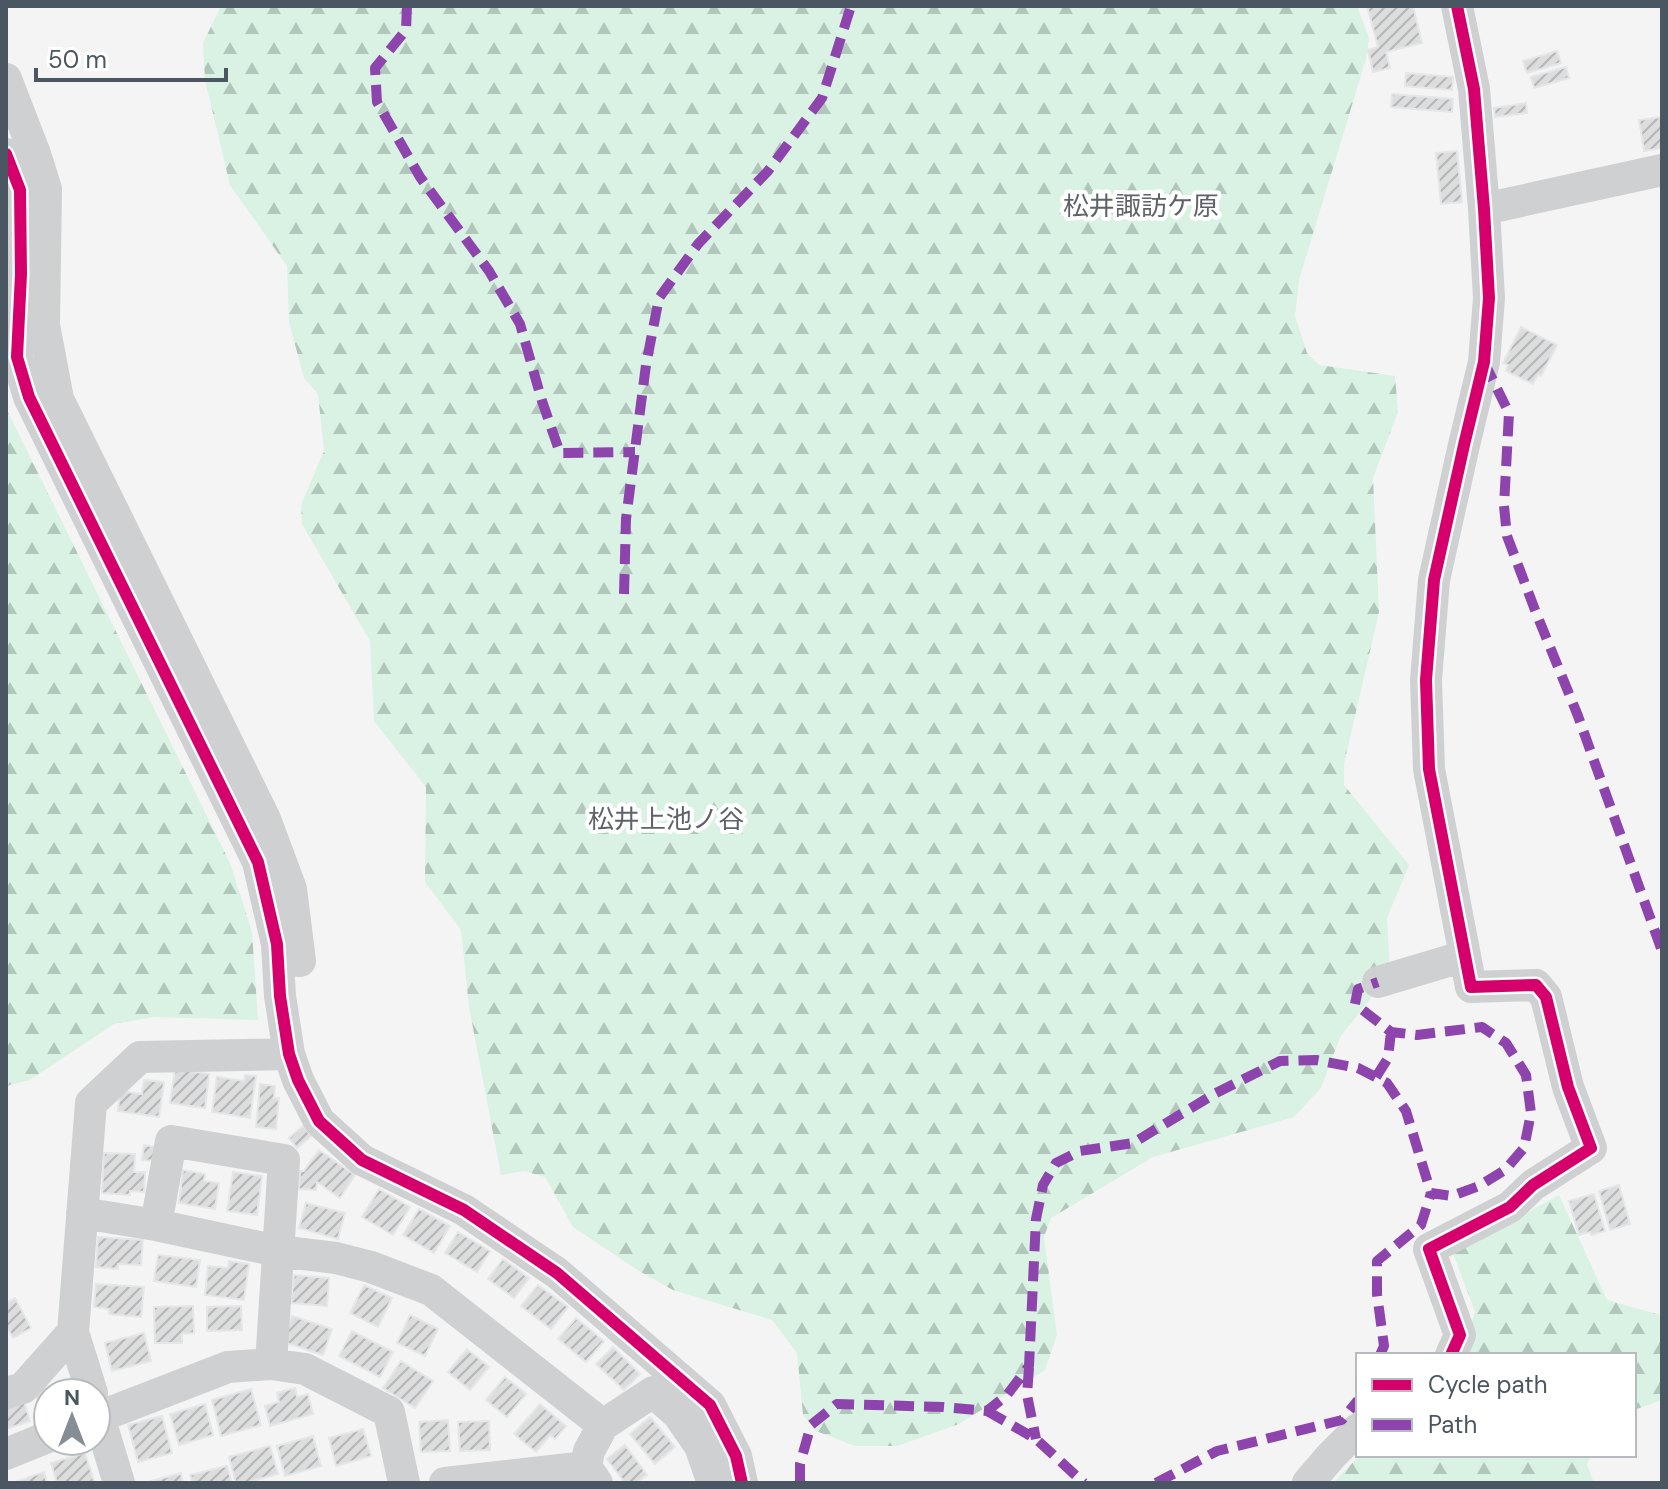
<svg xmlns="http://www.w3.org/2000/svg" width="1668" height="1489" viewBox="0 0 1668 1489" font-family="'DM Sans','Noto Sans JP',sans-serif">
<defs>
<pattern id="forest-firs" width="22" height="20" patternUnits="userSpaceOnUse" patternTransform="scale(2)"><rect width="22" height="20" fill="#d9f2e3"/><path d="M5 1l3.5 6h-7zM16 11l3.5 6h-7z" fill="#b2c7bb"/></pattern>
<pattern id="building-hatch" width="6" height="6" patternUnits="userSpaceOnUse" patternTransform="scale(2)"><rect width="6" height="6" fill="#ddddde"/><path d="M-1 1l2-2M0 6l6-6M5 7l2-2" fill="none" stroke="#b5b6b7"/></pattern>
</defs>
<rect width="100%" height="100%" fill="#f4f4f4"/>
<path fill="url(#forest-firs)" d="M221,6h1136l12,32 -3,21 -67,221 -4,36 12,37 12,12 76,11 3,36 -25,66 6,134 -35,152v21l65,80 -22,53 3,56 -50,63 -19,51 -27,29 -141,40 -102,61 -7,19 13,98 -12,35 -86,54 -62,22h-42l-39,-15 -13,-16 -6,-62 -25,-33 -99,-30 -34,-19 -66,-44 -28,-50 -21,-6 -23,4 -32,-168 -8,-77 -36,-48 1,-95 -52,-66 -4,-80 -68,-117 -1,-19 23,-54 -6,-57 -14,-16 -15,-56 -2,-56 -57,-81 -25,-105 -2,-37z
M6,408l224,455 22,69 6,88 -105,-3 -39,7 -84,56 -24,6z
M1559,1195l48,105 53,15 2,3v82l-28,10v-55h-172l13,-43 -22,-59z
M1360,1455h231l-4,9 7,19h-261z"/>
<path fill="url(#building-hatch)" stroke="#e5e6e7" stroke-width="2" d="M1367,6h46l9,37 -36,9 4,16 -17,4 -5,-22 10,-3z
M1557,51l4,12 -34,10 -4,-12z
M1566,67l3,11 -35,10 -3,-11z
M1406,73l47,4 -1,13 -47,-4z
M1392,94l61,5 -1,13 -61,-5z
M1526,103l1,10 -32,4 -1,-9z
M1662,117v31l-18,3 -5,-31z
M1457,151l5,51 -21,2 -5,-51z
M1521,327l36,18 -16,31 -3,-2 -5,10 -27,-13 2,-6 -5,-2z
M175,1069l34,5 -4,34 -35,-5z
M245,1075l11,1 -6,42 -38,-6 5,-35 27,4z
M144,1080l20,2 -5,35 -41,-6 2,-20 22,3z
M260,1084l15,2 -1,12h5l-3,31 -20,-2z
M303,1126l8,10 -14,12 -8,-10z
M144,1145l12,2 -2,14 -12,-1z
M319,1150l36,25 -15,23 -23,-16 -1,8 -17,-1 1,-18h4z
M104,1153l31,1 -1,18h11l-1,20 -14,-1v4l-28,-2z
M183,1170l22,4 -1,7 15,2 -4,26 -36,-6z
M233,1172l29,4 -5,39 -30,-4z
M1619,1185l11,39 -20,6 -11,-39z
M379,1189l31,18 -17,28 -31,-18z
M1594,1194l11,37 -14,4 -1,-3 -11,3 -10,-34z
M306,1203l39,10 -7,26 -39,-11z
M419,1209l31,17 -16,27 -31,-18z
M458,1232l32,19 -13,21 -32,-19z
M98,1237l45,3 -2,25 -23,-1v5l-22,-2z
M158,1255l42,5 -4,27 -42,-6z
M503,1259l26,19 -15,20 -26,-19z
M229,1261l20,3 -5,36 -39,-5 3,-29 20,2z
M294,1275l35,3 -2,28 -36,-3z
M96,1284l48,3 -3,30 -32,-3v-5l-15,-2z
M364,1285l28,13 -14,29 -28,-14z
M538,1285l30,22 -17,22 -30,-23z
M15,1298l16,30 -18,10 -7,-13v-22z
M193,1306l1,27 -12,1v9h-27l-1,-36z
M241,1306l1,24 -35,1v-24z
M410,1315l28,14 -13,27 -28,-13z
M292,1316l40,13 -9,26 -39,-13z
M576,1318l28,23 -18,21 -28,-23z
M352,1331l41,21 -13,25 -41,-21z
M144,1333l7,28 -39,10 -7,-28z
M613,1347l27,27 -16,16 -28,-26z
M467,1349l22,18 -19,23 -22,-18z
M401,1361l32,20 -18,27 -32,-20z
M505,1377l21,17 -19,23 -21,-17z
M66,1381l3,12h-21v21l-6,2 -8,-26z
M295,1388l2,9 11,-3 5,20 -43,12 -5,-20 14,-4 -2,-9z
M251,1389l10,36 -40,11 -9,-36z
M23,1398l7,23 -24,8v-26z
M205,1404l8,31 -34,10 -9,-31z
M540,1404l26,22 -11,13 -5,-4 -14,17 -22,-18z
M162,1416l10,37 -34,9 -10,-37z
M650,1417l25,30 -20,17 -25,-30z
M448,1420l2,31 -29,1 -2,-30z
M489,1421l1,29 -30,1 -2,-29z
M363,1429l8,27 -35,10 -7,-28z
M313,1436l8,30 -36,10 -8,-30z
M625,1445l22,30 -11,8h-11l-18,-24z
M270,1446l8,28 -34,9h-8l-7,-26z
M85,1453l9,28 -8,2h-29l-6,-20z
M227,1466l5,17h-39l-3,-8z
M44,1472l3,11h-32v-1z
M181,1473l2,10h-39z"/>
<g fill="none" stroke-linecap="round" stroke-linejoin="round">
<path stroke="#ced0d2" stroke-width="32" d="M6,79l29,75 11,35 -2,136 14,74 207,420 26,70 9,72
M6,154l14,36 1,84 -4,83 12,40 229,465 19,82 3,52 9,58 9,26 21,41 43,39 102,50 93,63 153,132 26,51 6,27
M1484,209l178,-39
M1378,982l87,-26
M82,1213l74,12 122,26 58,7 35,9 60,23 172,135 -14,26 -3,16 11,16
M156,1225l15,-84 113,19 -13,204
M1451,1355l9,-20 -31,-86 81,-42 23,-22 58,-37 -23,-61 -22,-90 -10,-12 -65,2 -42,-218 -3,-89 8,-100 30,-135 20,-83 5,-64 -5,-89 -10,-120 -17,-83
M6,1393l17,-5 50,-56
M92,1393l-19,-61 18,-229 49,-46 149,-3
M96,1407l23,76
M96,1418l132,-51 43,-3 34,5 84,43 15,71
M603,1425l50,-33 25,22 22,32 13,37
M6,1454l42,-17
M445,1483l141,-16
M1308,1483l23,-27 27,-27"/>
<path stroke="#8e44ad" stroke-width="10" stroke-dasharray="20 10" stroke-linecap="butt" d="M407,6l-1,24 -31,38 2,34 43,75 69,94 31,53 22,77 18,52 75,-1
M1484,362l25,51 -5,93 3,30 28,74 43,106 84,235
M624,594l2,-75 20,-154 13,-67 39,-54 70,-73 54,-73 29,-92
M1376,1077l12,-19 3,-26
M1380,1355l4,-9 -7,-52v-33l44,-36 10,-32
M1029,1368l-2,27 9,44
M987,1411l49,28 48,44
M800,1483v-19l11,-39 26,-21 106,3 44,4 20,-16 22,-29 7,-147 7,-34 13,-22 24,-12 53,-8 83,-50 64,-32 36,-1 42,8 29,15 19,28 25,82 21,3 27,-10 26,-16 19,-22 7,-35 -5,-38 -20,-32 -24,-16 -65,8 -26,-3 -36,-28 3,-15 20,-7
M1156,1483l61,-32 125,-31 16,-20"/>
<g stroke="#fff" stroke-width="17">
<path id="cycleway" d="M6,154l14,36 1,84 -4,83 12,40 229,465 19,82 3,52 9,58 9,26 21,41 43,39 102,50 93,63 153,132 26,51 6,27
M1451,1355l9,-20 -31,-86 81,-42 23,-22 58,-37 -23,-61 -22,-90 -10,-12 -65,2 -42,-218 -3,-89 8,-100 30,-135 20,-83 5,-64 -5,-89 -10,-120 -17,-83"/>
</g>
<use href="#cycleway" stroke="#d6006c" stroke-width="12"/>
</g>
<g text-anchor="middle" stroke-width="8" stroke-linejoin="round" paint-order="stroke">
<g font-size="26" fill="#5f6368" stroke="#fff">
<text x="1141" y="215">松井諏訪ケ原</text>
<text x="666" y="828">松井上池ノ谷</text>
</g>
</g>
<rect width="1668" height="1489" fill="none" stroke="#4a5661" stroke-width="16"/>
<rect x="1356" y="1353" width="280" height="104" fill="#ffffff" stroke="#b7bbc0" stroke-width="2"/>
<rect x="1372" y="1379" width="40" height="12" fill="#d6006c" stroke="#b7bbc0" stroke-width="2"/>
<text x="1428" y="1393" font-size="24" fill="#4a5661">Cycle path</text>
<rect x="1372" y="1419" width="40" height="12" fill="#8e44ad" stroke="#b7bbc0" stroke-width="2"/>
<text x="1428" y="1433" font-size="24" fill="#4a5661">Path</text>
<g transform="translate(72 1417)"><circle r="38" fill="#ffffff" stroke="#b7bbc0" stroke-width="2"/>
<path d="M0-6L14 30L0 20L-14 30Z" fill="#868d94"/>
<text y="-12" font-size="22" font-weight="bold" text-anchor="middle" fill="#4a5661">N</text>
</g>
<path d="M36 68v12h190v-12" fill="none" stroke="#4a5661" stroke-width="4"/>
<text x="48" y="68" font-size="24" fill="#4a5661" stroke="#ffffff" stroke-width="6" paint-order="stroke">50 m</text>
</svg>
